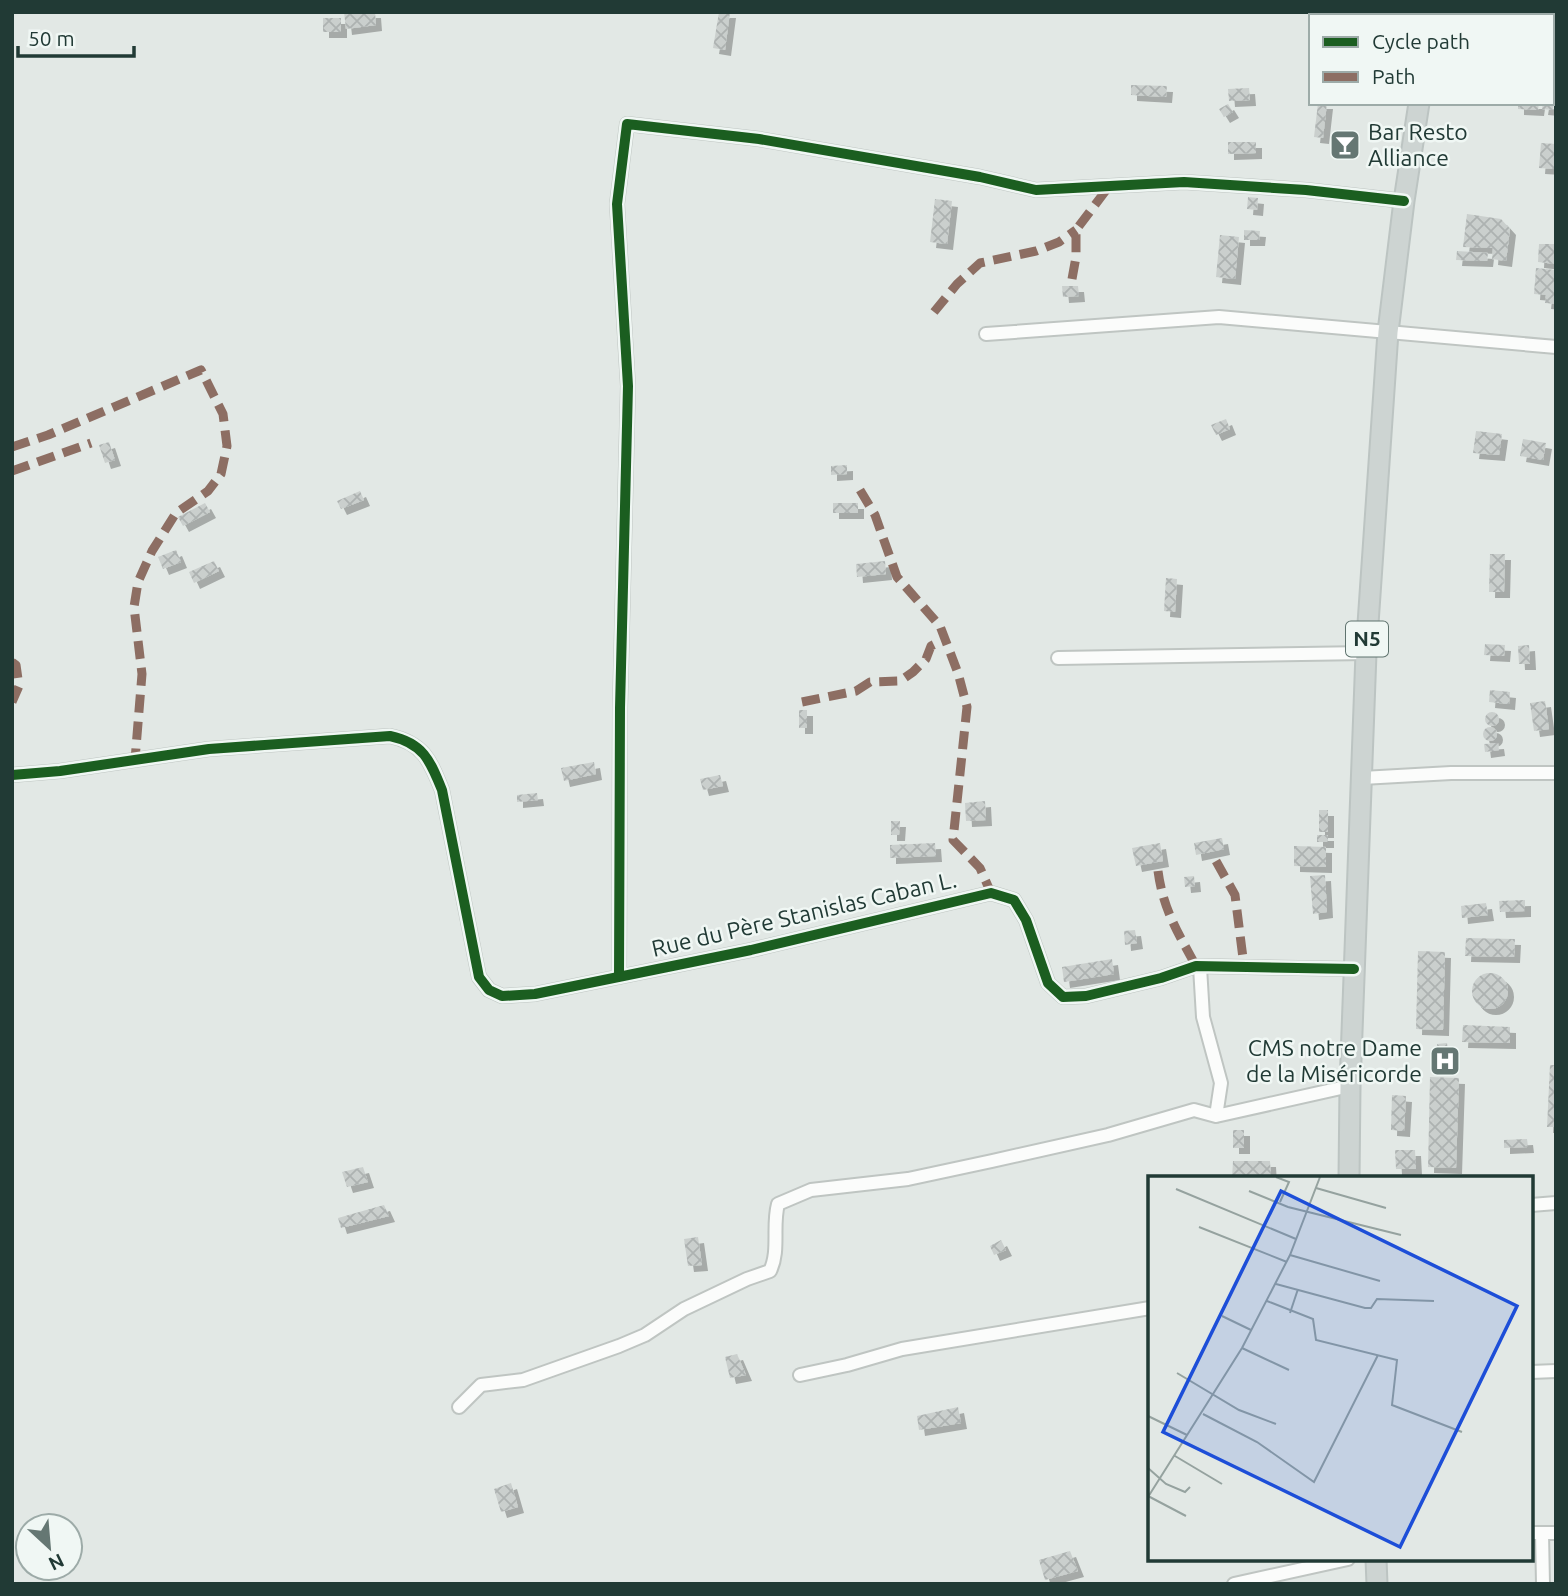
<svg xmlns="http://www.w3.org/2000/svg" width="1568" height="1596" viewBox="0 0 1568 1596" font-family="Ubuntu,sans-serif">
<defs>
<pattern id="building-cross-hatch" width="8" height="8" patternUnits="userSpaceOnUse" patternTransform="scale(1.75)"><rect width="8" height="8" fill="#cacfcd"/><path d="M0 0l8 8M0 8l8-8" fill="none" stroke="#adb2b1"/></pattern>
<filter id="shadow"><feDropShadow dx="6" dy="6" stdDeviation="0" flood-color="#0004"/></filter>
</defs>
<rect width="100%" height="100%" fill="#e2e8e5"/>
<path fill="url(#building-cross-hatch)" filter="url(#shadow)" d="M344,12h31l1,13 -30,4z
M719,12h11l-5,38 -12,-2z
M323,18h18v14h-18z
M1552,61h4l-3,49 -11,-1 1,-6h9z
M1131,85l36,1 -1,11 -35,-2z
M1249,88l1,12 -21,1 -1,-12z
M1318,103h9l-4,35 -9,-1z
M1518,103h21l-1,7 -20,-1z
M1228,104l5,8 -9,5 -5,-8z
M1228,142h28v11l-28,1z
M1541,143l15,1v25l-17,-1z
M1248,197l10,1 -1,12 -10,-1z
M935,199l17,2 -5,43 -17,-2z
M1467,214l34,5 9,10 -4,32 -14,-2 1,-11 -30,-1z
M1244,230l16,1 -1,9h-15z
M1220,235l19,2 -4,42 -19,-2z
M1539,244h17v20l-18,-2z
M1457,251l31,2 -1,8 -31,-1z
M1536,268l20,2v34l-11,-1 1,-8 -12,-1z
M1062,286h16l1,10 -16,1z
M1226,419l4,10 -14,6 -5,-10z
M1476,431l26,3 -3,21 -26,-2z
M1523,439l23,4 -3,17 -23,-4z
M109,442l6,18 -10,3 -6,-18z
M847,465v9l-16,1v-9z
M360,491l4,9 -23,9 -4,-8z
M205,503l5,9 -27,14 -5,-9z
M833,503h25v10h-25z
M176,550l5,12 -18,7 -5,-12z
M1490,554h15l-1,38h-15z
M214,561l5,10 -25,12 -5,-11z
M885,561l1,13 -29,3 -1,-13z
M1166,578l11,1 -2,33 -11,-1z
M1485,644l20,1 -1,11 -20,-1z
M1529,645l1,19h-11l-1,-18z
M1490,690l20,2 -1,12 -20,-2z
M1545,701l4,28 -15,2 -4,-28z
M799,710h8v18h-8z
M1485 719a7 7 0 1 1 14 0a7 7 0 1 1-14 0Z
M1483 734a7 7 0 1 1 14 0a7 7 0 1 1-14 0Z
M1498,743l1,7 -14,2 -1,-8z
M594,762l2,12 -32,7 -3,-13z
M720,775l3,11 -20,4 -3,-11z
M537,793l1,7 -21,2v-7z
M985,801l1,19 -20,1 -1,-18z
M1319,810h9v22h-9z
M891,821h9l-1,14h-8z
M1317,835h11v7h-11z
M1222,838l2,11 -28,6 -2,-12z
M935,843l1,13 -46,2v-13z
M1160,843l3,18 -27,5 -4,-18z
M1294,846l32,1v20l-32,-1z
M1325,875l2,37 -14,2 -3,-38z
M1194,876l1,10 -10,1 -1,-10z
M1525,900v11l-25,1 -1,-11z
M1486,903l2,12 -26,3 -1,-12z
M1135,930l2,13 -12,2 -1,-14z
M1466,938l49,1 -1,18 -49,-1z
M1418,951l27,1 -2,78 -27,-1z
M1112,959l2,15 -50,8 -2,-15z
M1472 991a18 18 0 1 1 36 0a18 18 0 1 1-36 0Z
M1463,1025l47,2v16l-48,-1z
M1447,1043l1,8 -10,1 -1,-8z
M1550,1065h6v62h-9z
M1430,1077l29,1 -3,90 -28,-1z
M1392,1095l14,1 -2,35 -13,-1z
M1233,1130h11v18h-11z
M1527,1139l1,8 -24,1v-8z
M1395,1150h20l1,19h-20z
M1233,1161h37l1,17h-39z
M363,1167l5,15 -21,5 -5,-15z
M384,1205l5,11 -48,12 -3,-10z
M698,1237l4,28 -14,1 -4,-27z
M1001,1240l5,10 -12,5 -4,-9z
M737,1354l9,21 -16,3 -5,-21z
M958,1407l3,16 -42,7 -2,-14z
M511,1483l7,24 -17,5 -7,-23z
M1070,1551l8,20 -33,9 -6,-20z"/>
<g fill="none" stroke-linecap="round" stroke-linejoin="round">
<g stroke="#bfc5c2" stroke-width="16">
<path id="minor" d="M1552,40h4
M986,334l233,-17 337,30
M1058,658l308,-5
M12,775l48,-4 149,-22 181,-13c33,7 40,24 52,54l37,187 10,13 13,6 33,-2 216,-44 240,-57 23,7 12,20 22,63 15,14 23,-1 75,-18 35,-12 158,3
M1362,778l89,-5h103
M1200,967l3,50 18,66 -5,33
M619,977l1,-269 8,-322 -11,-182 10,-80 132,15 221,38 56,13 148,-8 122,8 98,11
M1531,1205l25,-2
M1531,1372l25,-1
M800,1375l47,-10 55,-16 248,-41
M459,1407l22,-22 42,-5 96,-34 26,-11 39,-26 63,-30 23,-8c10,-20 2,-45 8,-67l33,-14 97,-11 84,-18 116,-26 86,-25 22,6 134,-30
M1531,1533h25
M1542,1533l1,51
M1234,1584l114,-25"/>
</g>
<g stroke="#bcc4c2" stroke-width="23">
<path id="primary" d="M1431,16v-4
M1349,1178l1,-92 16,-433 22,-321 16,-131 15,-98
M1376,1559l1,25"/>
</g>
<use href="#minor" stroke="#fbfcfb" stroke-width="12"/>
<use href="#primary" stroke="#cdd4d2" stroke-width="19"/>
<path stroke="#8d6e63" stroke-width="9" stroke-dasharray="18 9" stroke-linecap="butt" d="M1072,279l4,-22v-27l34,-45
M934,312l23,-28 23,-21 56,-12 23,-9 17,-12
M12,447l36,-12 153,-65 22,44 4,32 -6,28 -13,17 -32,22 -24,38 -14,31 -4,25 8,67 -7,86
M12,471l79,-28
M860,490l15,25 22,62 43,49 18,47 9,34 -14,133 27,28 11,25
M12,662l4,3 3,21 -7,16
M802,702l54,-11 14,-9 30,-1 13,-9 13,-13 5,-13 14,-7
M1216,861l19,34 9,71
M1158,871c5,38 20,62 38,95"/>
<g stroke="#f0f7f4" stroke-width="15">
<path id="cycleway" d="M12,775l48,-4 149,-22 181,-13c33,7 40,24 52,54l37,187 10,13 13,6 33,-2 216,-44 240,-57 23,7 12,20 22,63 15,14 23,-1 75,-18 35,-12 158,3
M619,977l1,-269 8,-322 -11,-182 10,-80 132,15 221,38 56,13 148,-8 122,8 98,11"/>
</g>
<use href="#cycleway" stroke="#1b5e20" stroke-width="10"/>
</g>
<defs>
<g id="bar-square" transform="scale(1.575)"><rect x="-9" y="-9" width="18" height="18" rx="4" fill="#657773" stroke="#f0f7f4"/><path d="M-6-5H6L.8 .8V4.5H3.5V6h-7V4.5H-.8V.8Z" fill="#fff"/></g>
<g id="hospital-square" transform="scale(1.575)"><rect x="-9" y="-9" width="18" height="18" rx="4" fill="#657773" stroke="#f0f7f4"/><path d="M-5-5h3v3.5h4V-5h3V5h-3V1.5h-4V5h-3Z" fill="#fff"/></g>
</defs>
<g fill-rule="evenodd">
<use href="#bar-square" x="1345" y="145"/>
<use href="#hospital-square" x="1445" y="1061"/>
</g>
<g text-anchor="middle" stroke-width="5" stroke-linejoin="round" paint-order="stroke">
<rect fill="#f0f7f4" stroke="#5f736e" stroke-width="2" x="1346" y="621.5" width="42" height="35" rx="5"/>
<g font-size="21" font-weight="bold" fill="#213a35">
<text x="1367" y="646">N5</text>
</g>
<g font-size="23" fill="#213a35" stroke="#f0f7f4" text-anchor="start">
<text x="1368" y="140">Bar Resto<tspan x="1368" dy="26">Alliance</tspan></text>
<text x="1422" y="1056" text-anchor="end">CMS notre Dame<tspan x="1422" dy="26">de la Miséricorde</tspan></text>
</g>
<g font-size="23" fill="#213a35" stroke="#f0f7f4">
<text transform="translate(804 914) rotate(-13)" y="8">Rue du Père Stanislas Caban L.</text>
</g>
</g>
<g transform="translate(1148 1176)">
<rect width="385" height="385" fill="#e2e8e5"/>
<path fill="none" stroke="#95a29f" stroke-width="2" d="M128,1l13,5 -9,20M168,12l70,20M28,13l120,50M101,15l39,16 113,28M51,51l88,35M142,79l90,26M128,108l89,24h6l6,-9 57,2M119,125l46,18 3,21 81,20 -5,45 70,27M142,137l8,-24M74,140l29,14M94,172l47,22M29,197l62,37 37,14M55,238l54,28 57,40 64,-127M0,240l39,19M27,280l47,28M0,292l18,16 19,8 5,-5M0,320l38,20M0,321l94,-149 48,-93 30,-78"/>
<path fill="#1d4ed8" fill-opacity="0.15" stroke="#1d4ed8" stroke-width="3.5" d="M133,15l236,115 -117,241 -237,-115z"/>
<rect width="385" height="385" fill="none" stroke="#213a35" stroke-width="3.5"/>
</g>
<rect width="1568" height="1596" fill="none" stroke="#213a35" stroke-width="28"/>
<rect x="1309" y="14" width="245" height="91" fill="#f0f7f4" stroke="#9daba8" stroke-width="2"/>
<rect x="1323" y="37" width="35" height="10" fill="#1b5e20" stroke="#9daba8" stroke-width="2"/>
<text x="1372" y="49" font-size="21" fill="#213a35">Cycle path</text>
<rect x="1323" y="72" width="35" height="10" fill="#8d6e63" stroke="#9daba8" stroke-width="2"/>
<text x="1372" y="84" font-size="21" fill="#213a35">Path</text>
<g transform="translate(49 1547) rotate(154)"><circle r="33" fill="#f0f7f4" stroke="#9daba8" stroke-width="2"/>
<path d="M0-5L12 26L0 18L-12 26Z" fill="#657773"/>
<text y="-10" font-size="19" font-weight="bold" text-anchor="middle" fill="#213a35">N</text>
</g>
<path d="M18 46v10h116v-10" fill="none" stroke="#213a35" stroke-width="3.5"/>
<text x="28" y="46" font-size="21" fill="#213a35" stroke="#f0f7f4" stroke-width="5" paint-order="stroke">50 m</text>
</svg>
